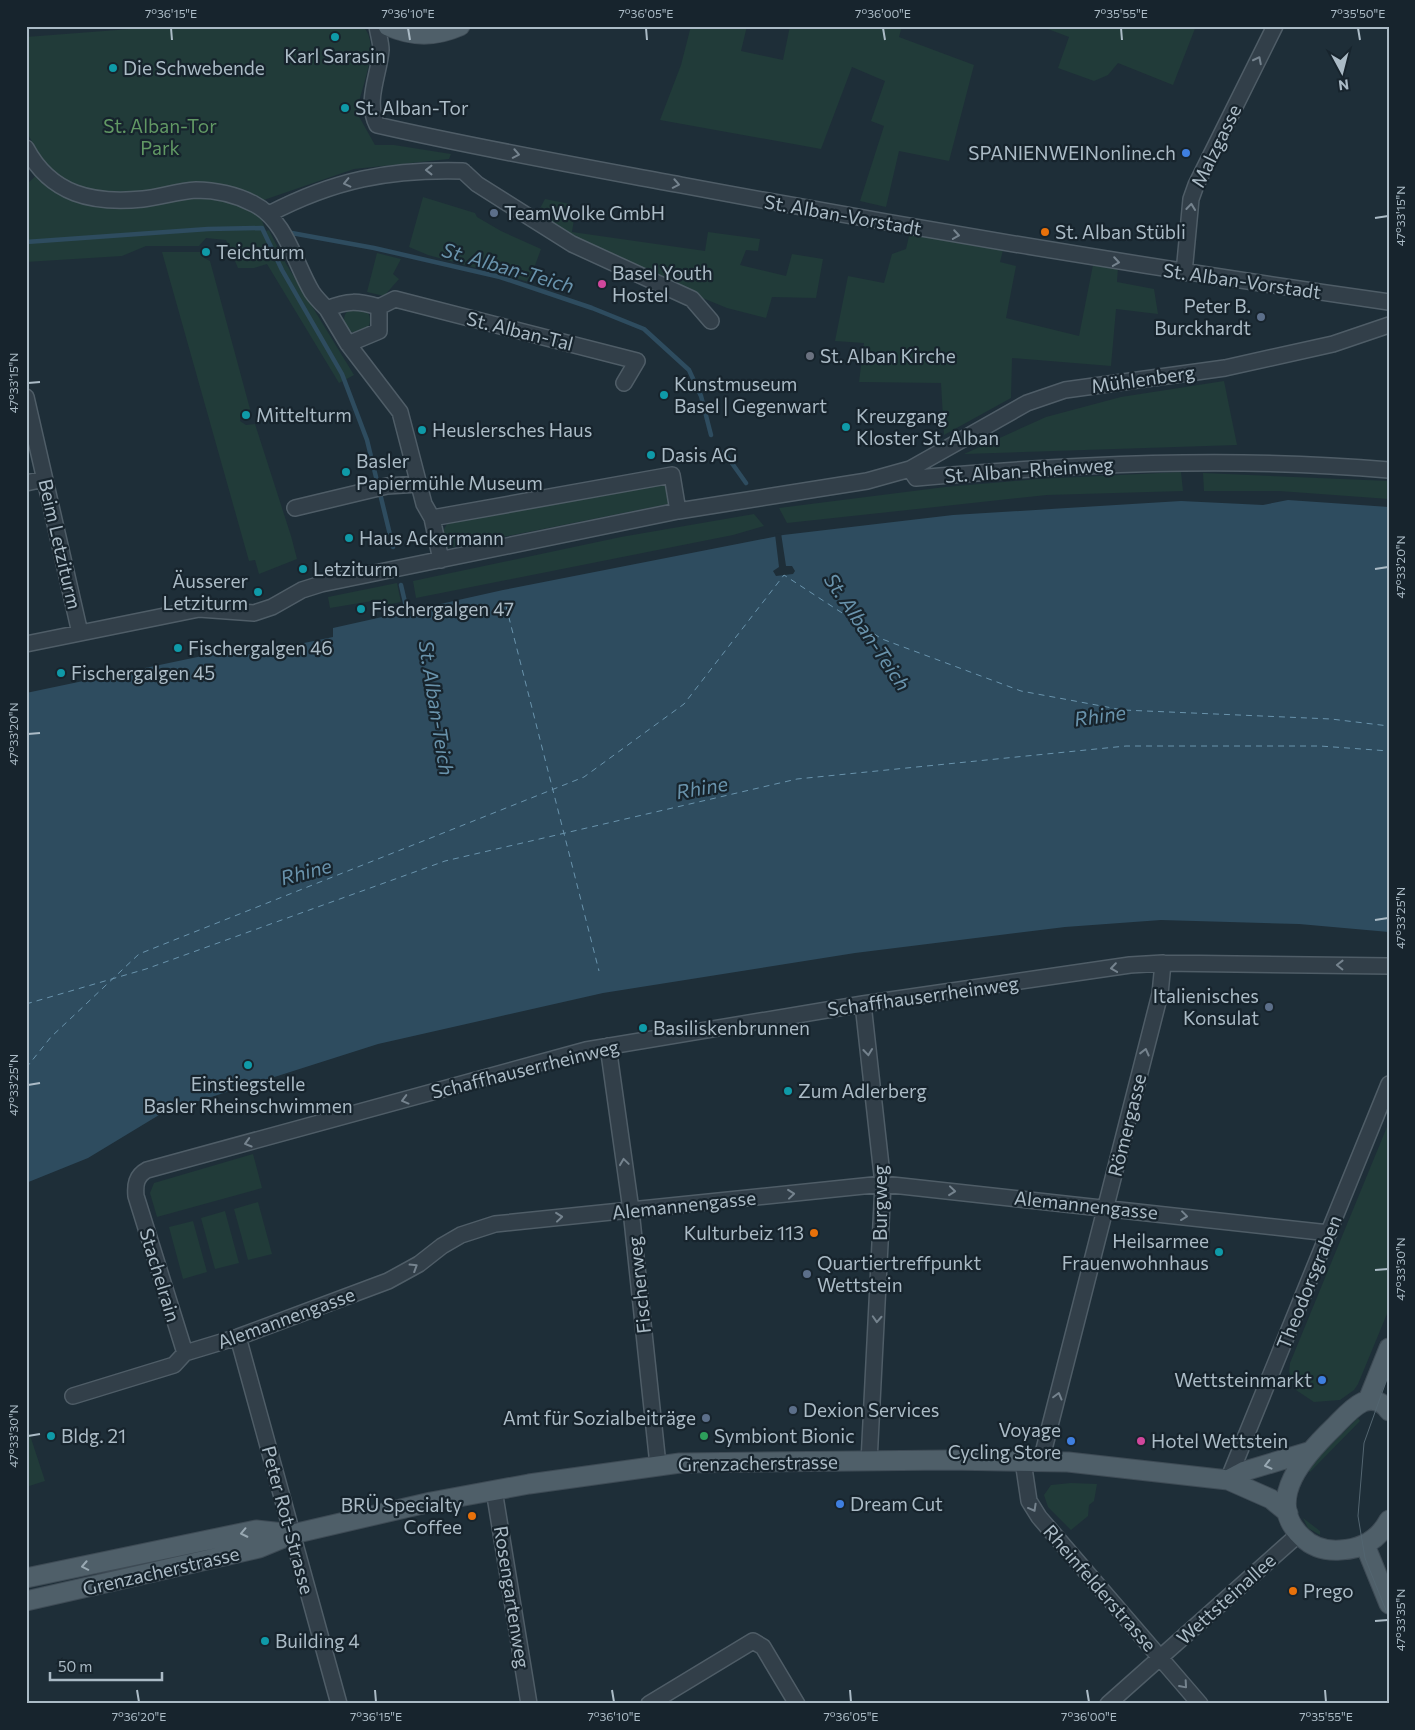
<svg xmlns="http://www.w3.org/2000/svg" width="1415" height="1730" viewBox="0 0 1415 1730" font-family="Commissioner,sans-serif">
<rect width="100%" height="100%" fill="#1e2e38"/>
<path fill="#213b39" d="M169,26h193c21,17 -3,65 -5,87l18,32h19l57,9 -2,5 -95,10 -99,34 11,28 3,-1 16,32 69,113 -15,8 -72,-119 -13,4h-16l-12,-28 -20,-2 -7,8h-53l-24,10 -96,6v-77l20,-19 -20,-35v-94z
M691,26h56l-6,25 42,9 7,-34h112l-3,11 75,28 -25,96 -50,-10 -13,56 -26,-6 24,-75 -13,-5 14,-40 -33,-14 -31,82 -161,-29 21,-55z
M1040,26h156l-23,59 -55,-22 -10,12 -14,6 -36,-13 11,-31z
M423,197l52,16 2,4 24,14 40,18 -12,33 -101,-27 -19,-8z
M545,199l25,5v8l5,1 -3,19 133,19 3,-19 52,7 -2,12 -12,-1 -6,15 46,11 6,-22 31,5 -7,39 -44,-1 -6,21 -39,-10 -100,-41 -91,-51z
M910,232l94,14 -4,16 16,4 -10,52 73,18 14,-71 25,2 -1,15 37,7 4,25 -42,-5 -5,57 -99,-8 -1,40 -67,37 -3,-52 -82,-1 5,-39 -29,-2 13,-65 36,7 8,-29 14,-5z
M162,252h41l1,6 6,3 40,148 -10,5v7l6,4 9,-1 36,112 6,23 -38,15 -4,-14 -6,1z
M377,253l24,6 -8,15 6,5 -15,17 -17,-4z
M344 320a13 13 0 1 1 26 0a13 13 0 1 1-26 0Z
M1224,381l13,64 -273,9 82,-37 75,-20z
M1181,472l2,19 -136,4 -260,28 -8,-15 166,-21 93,-8z
M1203,473l186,8v18l-110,-8h-75z
M665,480l3,24 -220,44 -5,-17 4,-7z
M754,514l10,12 -31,9 -317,63 -3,-17 208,-44z
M397,583l4,19 -31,6 2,-7 -42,7 -2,-11z
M1389,1122v187l-31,75 -4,6 -14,10 -26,2 -18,-12 -7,-18 1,-9z
M253,1154l9,34 -105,29 -7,-24 4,-10z
M258,1202l14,52 -24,6 -14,-51z
M225,1211l14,52 -24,6 -14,-51z
M193,1221l14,51 -24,7 -14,-52z
M1358,1418l2,3 -50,51 -3,-3z
M26,1423l19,58 -19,6z
M1071,1483l26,1 -3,17 -5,4 -1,11 -17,14 -23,-23 -4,-12 7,-10z
M1303,1518l17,13v4l-12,-7z"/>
<path fill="#2e4c5f" d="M1288,500l101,7v425l-90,-8 -138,-4 -96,7 -210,26 -252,40 -225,51 -214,68 -76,46 -62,25v-490l200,-42 14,5 93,-19v-9l170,-38 280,-55 170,-20 228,-14 82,4z"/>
<path fill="#1e2e38" d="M781,533l5,33h6l3,5 -2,3 -17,2 -3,-5 6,-4 -4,-33z"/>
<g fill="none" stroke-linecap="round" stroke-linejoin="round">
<path stroke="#2e4c5f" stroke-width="4.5" d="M286,232l88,16 126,29 92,31 52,21 45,41 12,26 10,39
M26,242l182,-13 54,-1 20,42 60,104 25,66 26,107
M724,452l22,31
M401,585l7,30"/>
<path stroke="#6993ac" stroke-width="1" stroke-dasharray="6 5" stroke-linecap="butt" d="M506,606l93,365
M26,1004l120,-35 299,-108 352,-82 329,-33h194l69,5
M26,1068l25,-31 88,-83 445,-177 100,-73 100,-129 98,64 139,52 102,19 208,9 58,7"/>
<g stroke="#4f5d67" stroke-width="18">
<path id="minor" d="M377,26c1,8 4,16 4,24 -2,25 -16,51 -4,75 100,23 202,41 304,60 235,44 471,83 708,117
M26,148c25,47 67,56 117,51 18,-2 35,-8 53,-9 19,0 41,5 58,14 32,16 41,60 58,88 4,6 10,12 15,17
M463,171l14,13 95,60 120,55 19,22
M269,214c65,-34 120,-45 194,-43
M1184,273l7,-74 5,-14 79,-159
M379,307l16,-8 242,62 -13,22
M348,344l31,-13v-24c-21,-6 -31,-7 -52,2l21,35 52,68 24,92 8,14 9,42
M26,397l54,236
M910,469l6,9c157,-14 315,-22 473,-8
M26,483l18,-4
M295,508l92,-22 32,-2
M432,518l240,-43 6,36
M26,644l173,-35 55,4 18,-6 30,-17 19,-6 357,-73 189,-30 43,-12 117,-66 38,-13 160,-22 108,-24 56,-19
M863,1004l20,180 -14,278
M608,1046l23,164 27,255
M238,1337l101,367
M185,1353l-49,-157c-1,-11 0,-20 11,-26l439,-120 277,-46 267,-39 33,-2 226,3
M73,1396l101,-31 11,-12 53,-16 150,-56 31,-17 23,-18 19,-11 34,-11 388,-40 446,49
M1023,1461l6,40 10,16 161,187
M1041,1461l119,-467 3,-31
M1228,1480l161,-396
M494,1490l35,214
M649,1704l104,-63 10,6 34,57
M1108,1704l191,-170"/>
</g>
<g stroke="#3e4b55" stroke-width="21">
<path id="major" d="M388,26c25,11 47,11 72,0
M1368,1400l21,-52
M1389,1411c-6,-9 -16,-13 -26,-9 -11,5 -21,17 -29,25 -27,26 -72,73 -32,110 10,10 23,14 38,13 22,-1 39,-11 49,-30
M1228,1480l17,-9 63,-19
M1365,1545l24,59
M26,1578l230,-48 37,4
M26,1601l233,-53 34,-14 138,-32 98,-18 151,-21 268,-3 120,2 160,18 43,19 17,14"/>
</g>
<use href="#minor" stroke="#323f49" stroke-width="15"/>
<use href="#major" stroke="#4f5f69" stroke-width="19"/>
<path stroke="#536570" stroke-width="1" d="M1389,1373l-25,70 -6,73 7,42 24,60"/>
</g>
<defs><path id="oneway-chevron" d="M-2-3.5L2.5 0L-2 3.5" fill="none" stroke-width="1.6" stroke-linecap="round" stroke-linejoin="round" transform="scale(1.25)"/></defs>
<g stroke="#75838e">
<use href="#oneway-chevron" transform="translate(1258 60) rotate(-63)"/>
<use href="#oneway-chevron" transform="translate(516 154) rotate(11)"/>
<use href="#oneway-chevron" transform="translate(429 170) rotate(180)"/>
<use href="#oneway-chevron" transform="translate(347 183) rotate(167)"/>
<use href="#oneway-chevron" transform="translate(676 184) rotate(11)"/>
<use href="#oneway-chevron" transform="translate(1191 207) rotate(-84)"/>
<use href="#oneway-chevron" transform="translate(956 235) rotate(9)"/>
<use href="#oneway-chevron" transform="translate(1116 262) rotate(9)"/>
<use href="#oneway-chevron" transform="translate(1340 965) rotate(-179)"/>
<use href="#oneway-chevron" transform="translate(1114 968) rotate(172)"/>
<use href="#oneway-chevron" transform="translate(868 1052) rotate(84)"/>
<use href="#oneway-chevron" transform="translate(1145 1052) rotate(-76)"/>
<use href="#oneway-chevron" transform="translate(405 1100) rotate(165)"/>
<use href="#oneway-chevron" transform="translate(248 1143) rotate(164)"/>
<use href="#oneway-chevron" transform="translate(624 1162) rotate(-98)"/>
<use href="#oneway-chevron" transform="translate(952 1191) rotate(6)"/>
<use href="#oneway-chevron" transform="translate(791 1194) rotate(-6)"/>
<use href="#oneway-chevron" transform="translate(1184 1216) rotate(7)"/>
<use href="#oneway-chevron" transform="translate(559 1217) rotate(-6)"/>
<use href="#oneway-chevron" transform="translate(414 1267) rotate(-32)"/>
<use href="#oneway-chevron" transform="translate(877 1319) rotate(93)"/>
<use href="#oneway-chevron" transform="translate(1058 1396) rotate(-75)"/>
<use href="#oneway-chevron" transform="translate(1033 1508) rotate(61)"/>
<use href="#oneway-chevron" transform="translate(1184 1685) rotate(49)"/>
</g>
<g stroke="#99a9b3">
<use href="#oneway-chevron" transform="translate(1268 1465) rotate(166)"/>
<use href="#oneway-chevron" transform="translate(244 1533) rotate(168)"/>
<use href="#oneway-chevron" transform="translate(85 1566) rotate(169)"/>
</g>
<path fill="none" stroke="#abbbc6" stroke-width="2" d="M171,28l1,12M408,28l2,12M646,28l1,12M883,28l2,12M1121,28l1,12M1358,28l2,12M1375,218l13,-2M28,383l12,-1M1375,569l13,-2M28,734l12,-1M1375,920l13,-2M28,1085l12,-2M1375,1270l13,-1M28,1436l12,-2M1375,1621l13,-1M137,1690l2,12M375,1690l1,12M612,1690l2,12M850,1690l1,12M1087,1690l2,12M1325,1690l1,12"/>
<g fill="#0f9aa8" stroke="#17242d" stroke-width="2">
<circle cx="335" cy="37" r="5"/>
<circle cx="113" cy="68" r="5"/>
<circle cx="345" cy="108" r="5"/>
<circle cx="206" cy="252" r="5"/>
<circle cx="664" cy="395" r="5"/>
<circle cx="246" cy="415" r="5"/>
<circle cx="846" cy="427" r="5"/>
<circle cx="422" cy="430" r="5"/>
<circle cx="651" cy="455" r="5"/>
<circle cx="346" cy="472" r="5"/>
<circle cx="349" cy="538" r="5"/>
<circle cx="303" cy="569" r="5"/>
<circle cx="258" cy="592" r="5"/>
<circle cx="361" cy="609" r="5"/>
<circle cx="178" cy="648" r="5"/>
<circle cx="61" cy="673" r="5"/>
<circle cx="643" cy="1028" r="5"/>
<circle cx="248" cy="1065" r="5"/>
<circle cx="788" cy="1091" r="5"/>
<circle cx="1219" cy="1252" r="5"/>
<circle cx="51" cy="1436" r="5"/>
<circle cx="265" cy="1641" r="5"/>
</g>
<g fill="#3f7fe0" stroke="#17242d" stroke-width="2">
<circle cx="1186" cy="153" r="5"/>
<circle cx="1322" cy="1380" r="5"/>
<circle cx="1071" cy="1441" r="5"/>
<circle cx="840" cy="1504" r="5"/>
</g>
<g fill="#5c6f8a" stroke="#17242d" stroke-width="2">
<circle cx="494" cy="213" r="5"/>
<circle cx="1261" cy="317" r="5"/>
<circle cx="1269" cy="1007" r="5"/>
<circle cx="807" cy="1274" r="5"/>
<circle cx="793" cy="1410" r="5"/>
<circle cx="706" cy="1418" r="5"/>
</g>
<g fill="#e8710a" stroke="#17242d" stroke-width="2">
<circle cx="1045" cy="232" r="5"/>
<circle cx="814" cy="1233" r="5"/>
<circle cx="472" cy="1516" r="5"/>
<circle cx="1293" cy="1591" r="5"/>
</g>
<g fill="#d1479c" stroke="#17242d" stroke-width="2">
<circle cx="602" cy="284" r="5"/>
<circle cx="1141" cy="1441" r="5"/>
</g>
<circle fill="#6b7280" stroke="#17242d" stroke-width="2" cx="810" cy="356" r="5"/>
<circle fill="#2e9e5b" stroke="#17242d" stroke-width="2" cx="704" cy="1436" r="5"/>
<g text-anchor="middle" stroke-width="4.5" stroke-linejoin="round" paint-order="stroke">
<g font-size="19" fill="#abbbc6" stroke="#17242d" text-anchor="start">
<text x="335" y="63" text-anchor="middle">Karl Sarasin</text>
<text x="123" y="75">Die Schwebende</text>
<text x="355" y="115">St. Alban-Tor</text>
<text x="1176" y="160" text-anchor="end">SPANIENWEINonline.ch</text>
<text x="504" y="220">TeamWolke GmbH</text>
<text x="1055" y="239">St. Alban Stübli</text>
<text x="216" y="259">Teichturm</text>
<text x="612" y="280">Basel Youth<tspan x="612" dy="22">Hostel</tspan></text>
<text x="1251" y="313" text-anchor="end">Peter B.<tspan x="1251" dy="22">Burckhardt</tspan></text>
<text x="820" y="363">St. Alban Kirche</text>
<text x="674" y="391">Kunstmuseum<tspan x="674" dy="22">Basel | Gegenwart</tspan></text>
<text x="256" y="422">Mittelturm</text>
<text x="856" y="423">Kreuzgang<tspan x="856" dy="22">Kloster St. Alban</tspan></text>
<text x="432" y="437">Heuslersches Haus</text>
<text x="661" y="462">Dasis AG</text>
<text x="356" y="468">Basler<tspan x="356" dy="22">Papiermühle Museum</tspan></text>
<text x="359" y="545">Haus Ackermann</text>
<text x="313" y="576">Letziturm</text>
<text x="248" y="588" text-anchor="end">Äusserer<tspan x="248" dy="22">Letziturm</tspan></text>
<text x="371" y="616">Fischergalgen 47</text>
<text x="188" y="655">Fischergalgen 46</text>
<text x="71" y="680">Fischergalgen 45</text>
<text x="1259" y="1003" text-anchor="end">Italienisches<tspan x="1259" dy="22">Konsulat</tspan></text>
<text x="653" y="1035">Basiliskenbrunnen</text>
<text x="248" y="1091" text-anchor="middle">Einstiegstelle<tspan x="248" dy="22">Basler Rheinschwimmen</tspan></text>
<text x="798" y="1098">Zum Adlerberg</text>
<text x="804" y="1240" text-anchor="end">Kulturbeiz 113</text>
<text x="1209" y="1248" text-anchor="end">Heilsarmee<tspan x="1209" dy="22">Frauenwohnhaus</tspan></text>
<text x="817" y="1270">Quartiertreffpunkt<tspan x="817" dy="22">Wettstein</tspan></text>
<text x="1312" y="1387" text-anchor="end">Wettsteinmarkt</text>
<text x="803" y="1417">Dexion Services</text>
<text x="696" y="1425" text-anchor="end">Amt für Sozialbeiträge</text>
<text x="1061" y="1437" text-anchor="end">Voyage<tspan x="1061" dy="22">Cycling Store</tspan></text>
<text x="61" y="1443">Bldg. 21</text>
<text x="714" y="1443">Symbiont Bionic</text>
<text x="1151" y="1448">Hotel Wettstein</text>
<text x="850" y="1511">Dream Cut</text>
<text x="462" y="1512" text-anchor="end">BRÜ Specialty<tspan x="462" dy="22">Coffee</tspan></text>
<text x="1303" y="1598">Prego</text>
<text x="275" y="1648">Building 4</text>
</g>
<g font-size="19" fill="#619864" stroke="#17242d">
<text x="160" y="133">St. Alban-Tor<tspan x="160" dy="22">Park</tspan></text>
</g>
<g font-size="19" fill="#abbbc6" stroke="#17242d">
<text transform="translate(1216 146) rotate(-64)" y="7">Malzgasse</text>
<text transform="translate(843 215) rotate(10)" y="7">St. Alban-Vorstadt</text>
<text transform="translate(1242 281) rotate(8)" y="7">St. Alban-Vorstadt</text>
<text transform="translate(520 331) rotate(14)" y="7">St. Alban-Tal</text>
<text transform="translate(1143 379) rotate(-8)" y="7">Mühlenberg</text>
<text transform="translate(1029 470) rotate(-4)" y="7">St. Alban-Rheinweg</text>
<text transform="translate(60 544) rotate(77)" y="7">Beim Letziturm</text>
<text transform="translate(923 996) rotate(-8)" y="7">Schaffhauserrheinweg</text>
<text transform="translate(525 1069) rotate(-14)" y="7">Schaffhauserrheinweg</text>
<text transform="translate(1127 1125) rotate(-76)" y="7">Römergasse</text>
<text transform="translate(880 1203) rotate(-90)" y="7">Burgweg</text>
<text transform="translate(684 1205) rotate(-6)" y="7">Alemannengasse</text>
<text transform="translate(1086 1205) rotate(6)" y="7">Alemannengasse</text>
<text transform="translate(160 1275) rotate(73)" y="7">Stachelrain</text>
<text transform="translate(1309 1282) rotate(-68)" y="7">Theodorsgraben</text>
<text transform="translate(639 1285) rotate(-96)" y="7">Fischerweg</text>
<text transform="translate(286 1318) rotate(-20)" y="7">Alemannengasse</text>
<text transform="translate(758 1463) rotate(-1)" y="7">Grenzacherstrasse</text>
<text transform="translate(288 1520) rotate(75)" y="7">Peter Rot-Strasse</text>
<text transform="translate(161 1571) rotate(-13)" y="7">Grenzacherstrasse</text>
<text transform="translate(1100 1588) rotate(49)" y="7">Rheinfelderstrasse</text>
<text transform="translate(512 1597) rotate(81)" y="7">Rosengartenweg</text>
<text transform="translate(1226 1599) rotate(-42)" y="7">Wettsteinallee</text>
</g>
<g font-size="20" font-style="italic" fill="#6993ac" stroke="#17242d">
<text transform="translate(508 268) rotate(16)" y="7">St. Alban-Teich</text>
<text transform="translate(867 632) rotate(56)" y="7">St. Alban-Teich</text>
<text transform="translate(436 708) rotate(81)" y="7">St. Alban-Teich</text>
<text transform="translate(1100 716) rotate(-8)" y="7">Rhine</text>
<text transform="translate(702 788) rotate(-10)" y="7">Rhine</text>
<text transform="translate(306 872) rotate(-15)" y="7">Rhine</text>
</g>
</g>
<rect width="1415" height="1730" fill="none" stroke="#17242d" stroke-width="55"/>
<g transform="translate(1342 72) rotate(173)" stroke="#17242d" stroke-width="4" paint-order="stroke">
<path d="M0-4L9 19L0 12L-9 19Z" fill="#abbbc6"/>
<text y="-8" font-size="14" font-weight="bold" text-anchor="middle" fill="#abbbc6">N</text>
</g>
<path d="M50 1672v8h112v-8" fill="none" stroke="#abbbc6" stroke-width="2.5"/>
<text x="58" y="1672" font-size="15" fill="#abbbc6" stroke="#17242d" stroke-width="4" paint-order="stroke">50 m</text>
<rect x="28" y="28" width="1360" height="1674" fill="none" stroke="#abbbc6" stroke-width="2"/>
<g font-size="12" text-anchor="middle" fill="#abbbc6">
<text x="171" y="18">7°36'15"E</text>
<text x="408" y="18">7°36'10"E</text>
<text x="646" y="18">7°36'05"E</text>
<text x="883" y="18">7°36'00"E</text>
<text x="1121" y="18">7°35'55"E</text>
<text x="1358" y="18">7°35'50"E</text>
<text transform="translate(1401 216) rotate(-90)" y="4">47°33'15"N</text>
<text transform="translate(14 383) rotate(-90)" y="4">47°33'15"N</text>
<text transform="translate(1401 567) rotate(-90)" y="4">47°33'20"N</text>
<text transform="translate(14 734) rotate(-90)" y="4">47°33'20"N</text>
<text transform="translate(1401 918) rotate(-90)" y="4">47°33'25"N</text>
<text transform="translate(14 1085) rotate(-90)" y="4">47°33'25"N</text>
<text transform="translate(1401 1269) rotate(-90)" y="4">47°33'30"N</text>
<text transform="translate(14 1436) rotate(-90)" y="4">47°33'30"N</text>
<text transform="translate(1401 1620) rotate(-90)" y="4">47°33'35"N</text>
<text x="139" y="1721">7°36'20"E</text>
<text x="376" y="1721">7°36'15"E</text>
<text x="614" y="1721">7°36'10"E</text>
<text x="851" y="1721">7°36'05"E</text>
<text x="1089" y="1721">7°36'00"E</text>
<text x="1326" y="1721">7°35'55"E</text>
</g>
</svg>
